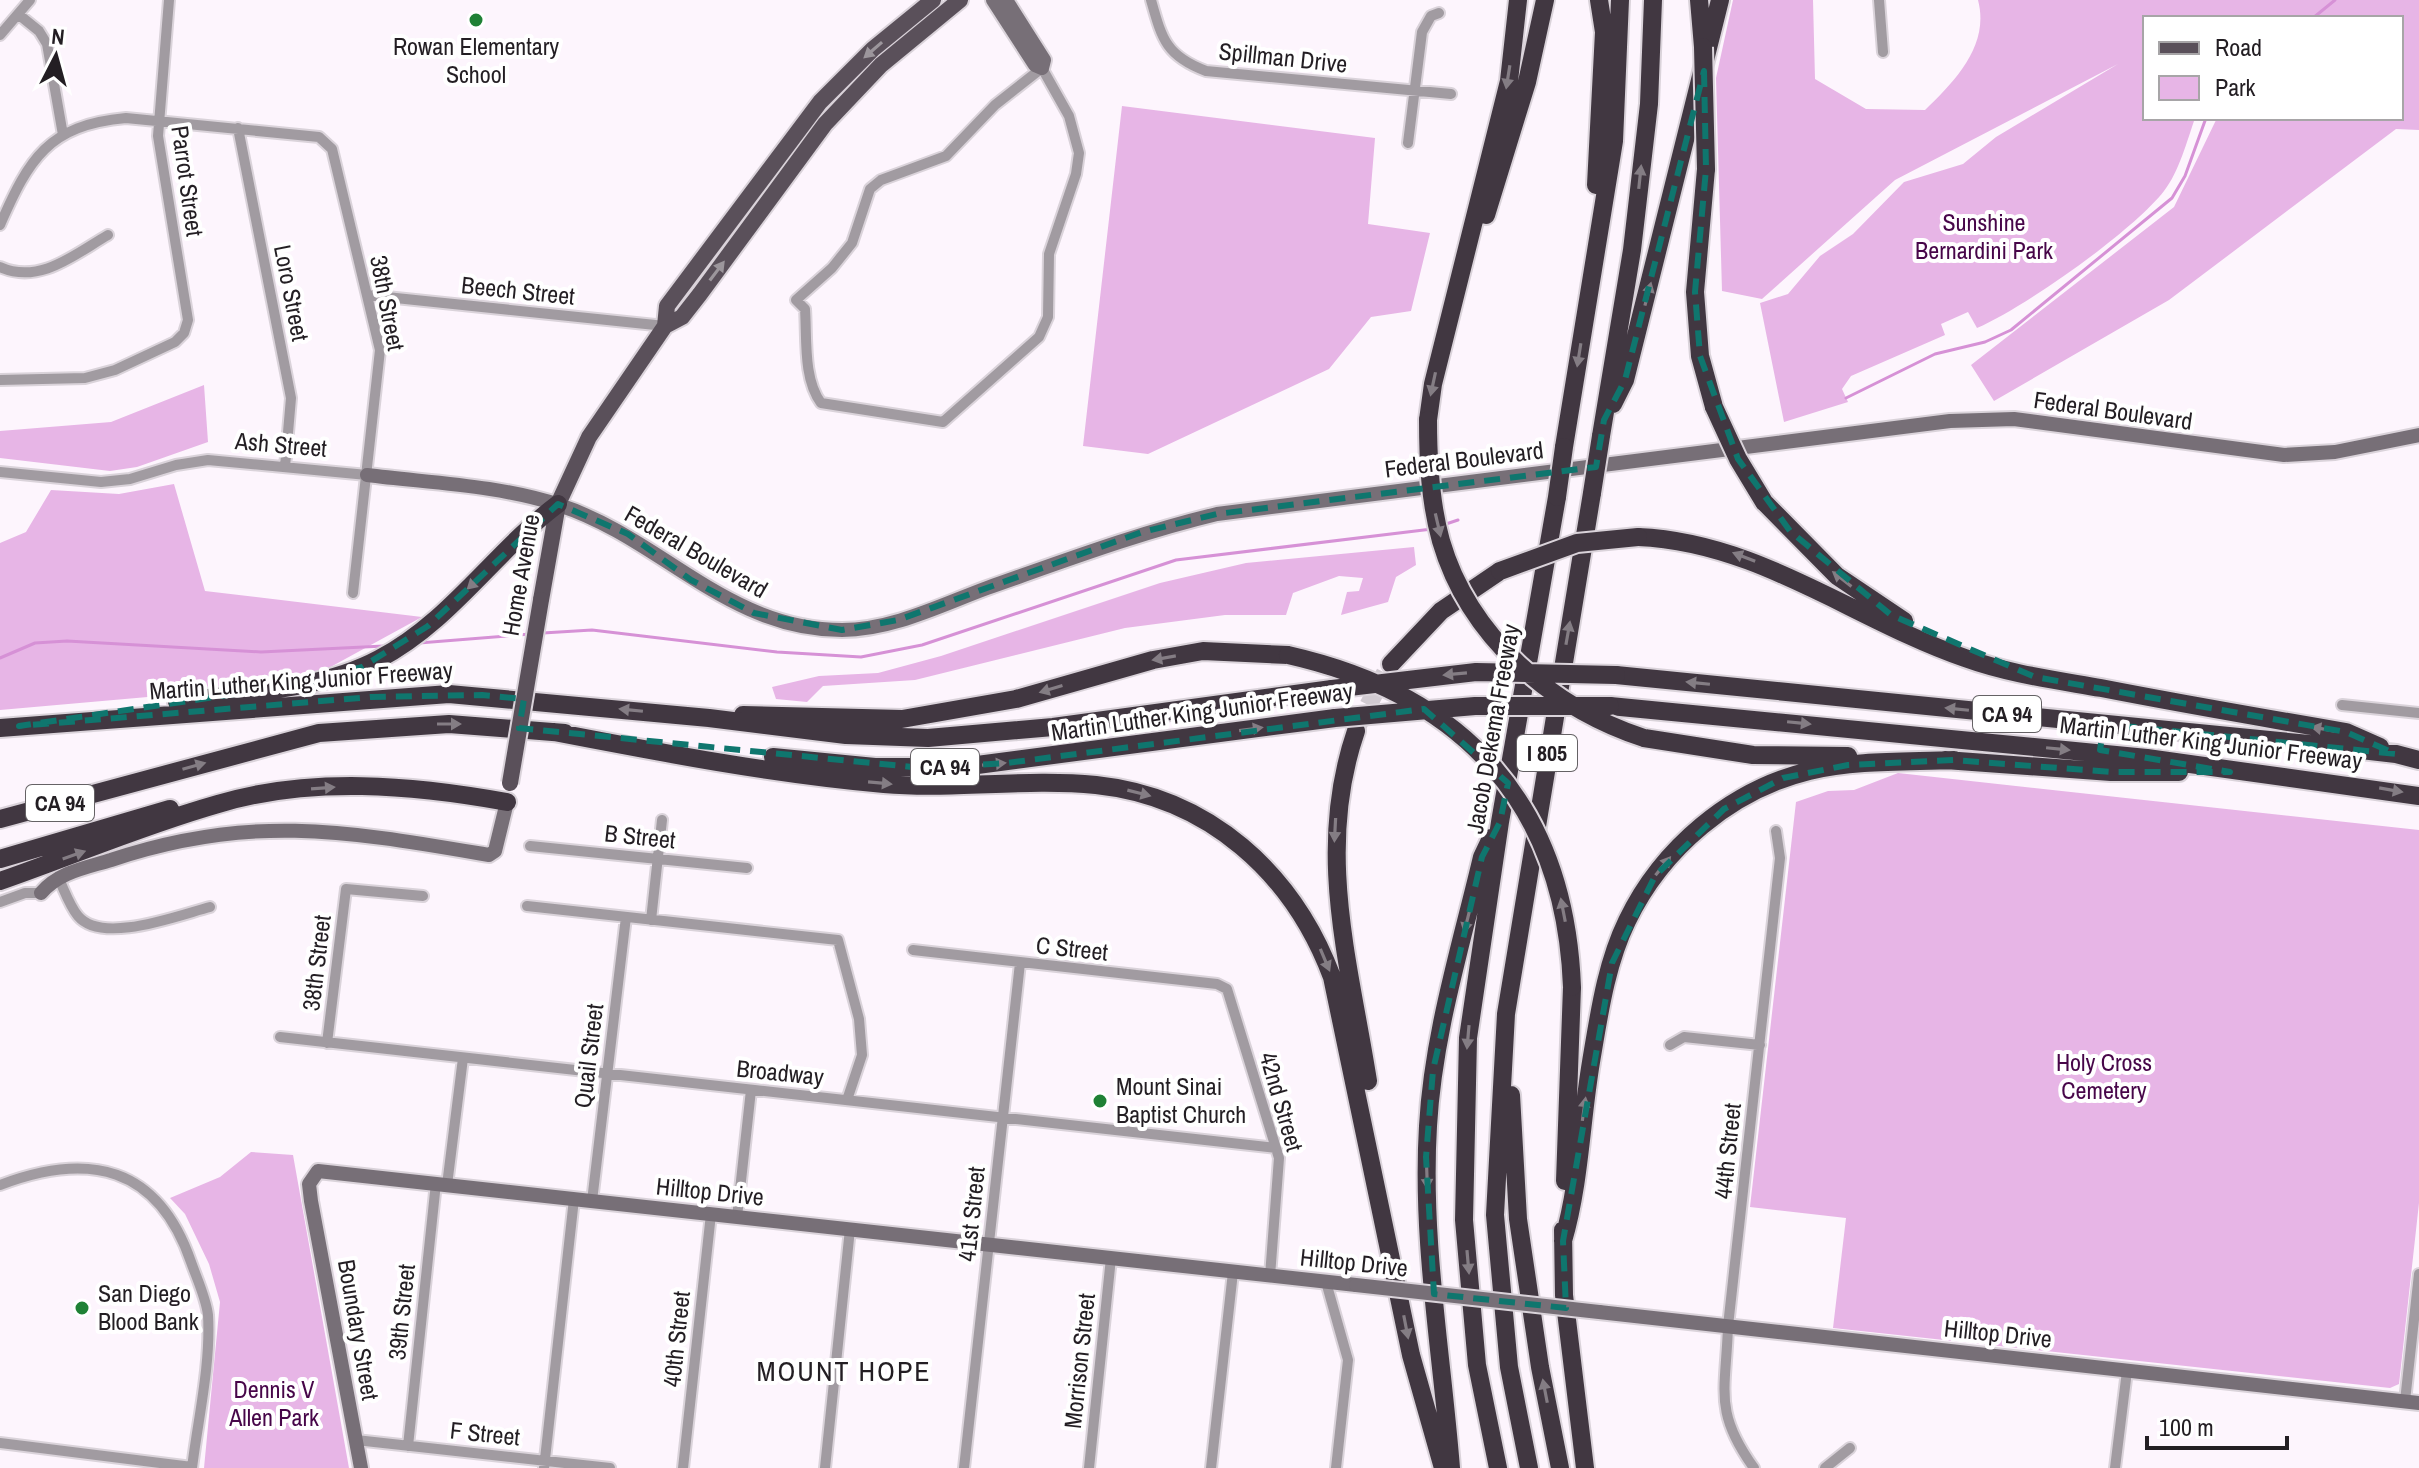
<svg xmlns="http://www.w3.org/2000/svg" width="2419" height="1468" viewBox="0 0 2419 1468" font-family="'Archivo Narrow',sans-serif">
<rect width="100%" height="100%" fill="#fdf5fd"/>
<path fill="#e7b5e6" d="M1733,0h80l2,79 51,30 59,1c30,-29 65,-65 53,-110h441v130l-23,-1 -227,171 -175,101 -23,-36 203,-158 43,-89h184v-100h-256v100h50c-8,23 -16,54 -31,73 -32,41 -139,116 -187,137l-9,-16 -27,12 4,11 -94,41 -9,13 6,13 -64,20 -24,-119 28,-9 32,-38 33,-22 51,-52 59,-18 33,-27 122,-73 -223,116 -133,119 -40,-8 -6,-213z
M1122,106l253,32 -7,86 62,9 -19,78 -40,6 -42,52 -181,85 -65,-8z
M204,385l4,57 -71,25 -27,4 -110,-13v-27l111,-9z
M174,484l31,107 217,26 -97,53 -166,26 -159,14v-167l26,-11 25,-42 68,4z
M1414,547l2,18 -20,12 -8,25 -47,13 6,-23 12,-1 4,-13 -24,-2 -46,17 -7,22h-61l-100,13 -210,52 -92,6 -16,16 -31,-3 -4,-12 47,-11 59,-3 63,-17 219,-73 86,-20z
M1898,773l521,57v373l-20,181 -9,4 -557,-60 13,-110 -96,-11 46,-405 32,-11 26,-1z
M251,1152l42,3 56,313h-145l16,-166 -11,-38 -24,-50 -15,-16 50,-21z"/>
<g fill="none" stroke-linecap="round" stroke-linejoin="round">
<path stroke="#d691d6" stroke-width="3" d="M2313,18l22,-18
M1846,398l89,-44 50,-12 26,-12 161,-132 13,-22 21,-58
M1443,525l15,-5
M543,633l49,-3 185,22 84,5 61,-12 254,-85 256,-31
M419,643l112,-9
M0,658l35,-15 32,-2 194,11 123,-6"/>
<path stroke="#d1cad1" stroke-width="18" stroke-dasharray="18 9" stroke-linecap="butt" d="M1356,729l29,-56"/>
<g stroke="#dad3da" stroke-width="14">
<path id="street" d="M1151,0c11,39 15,56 55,71l245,23
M1879,0l4,52
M18,14l21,17 8,13 16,91
M0,35l30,-35
M1042,68l27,48 10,37 -3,21 -27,80 -1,63 -9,20 -96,85 -122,-19c-18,-24 -14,-65 -16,-94l-9,-9 36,-32 20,-25 18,-54 11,-9 65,-24 49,-51z
M238,128l53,270 -6,69
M1408,143l14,-111 9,-16 8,-3
M0,225c29,-66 48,-100 126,-107l193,19 13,12 48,201 -27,243
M0,267c40,18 75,-13 108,-32
M367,295l298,31
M0,380l85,-2 30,-8 60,-28 9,-9 4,-13 -30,-184 11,-136
M0,472l101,10 29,-3 46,-14 32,-5 159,15
M2342,705l77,8
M530,846l217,22
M58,877c6,12 11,28 20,39 24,29 101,-1 132,-9
M0,902l25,-9h16
M527,906l311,34 21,79 3,36 -15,45
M651,920l11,-100
M913,950l304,34 10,5 52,169 -9,118
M280,1037l996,111
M327,1043l19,-154 77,7
M1670,1045l14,-8 76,8
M0,1185c89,-34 158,-19 191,77 6,17 15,36 17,53 3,49 -10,104 -16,153
M447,1185l16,-127
M592,1201l34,-284
M737,1217l14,-127
M1326,1282l22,78 -12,108
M2405,1401l14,-127
M356,1440l254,28
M0,1443l192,24
M408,1446l28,-263
M544,1468l30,-269
M683,1468l28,-254
M825,1468l25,-239
M964,1468l56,-505
M1089,1468l22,-210
M1211,1468l22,-196
M1754,1468c-41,-57 -28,-77 -26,-142l52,-468 -4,-27
M1825,1468l25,-20
M2115,1468l12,-97"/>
</g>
<g stroke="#dad3da" stroke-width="18">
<path id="secondary" d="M993,0l42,65 7,3
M1006,0l38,60 -2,8
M367,475c63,8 131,10 192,30 102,33 168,125 283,125 50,0 99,-25 145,-42 77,-27 151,-55 230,-74l733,-93 64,-2 270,36 51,-3 84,-17
M41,893c18,-21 44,-25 70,-33 140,-47 236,-29 378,-5l6,-4 12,-49
M1599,1312l820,91
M361,1468l-50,-267 -2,-17 9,-13 1038,114"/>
</g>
<g stroke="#dad3da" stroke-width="20">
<path id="primary" d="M665,326l2,-20 153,-204 53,-53 60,-49
M541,600l17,-96 31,-67 76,-111 17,-9 18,-23 125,-170 56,-59 79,-65"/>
</g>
<g stroke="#dad3da" stroke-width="22">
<path id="highway" d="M1699,0l4,47
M1706,169l-11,123 5,64 14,51
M1596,185l8,-153 -5,-32
M1486,215l41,-133 18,-82
M1613,404l12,-24 95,-380
M1428,420l5,-36 76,-303 9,-81
M1601,436l31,-186 17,-146 4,-104
M1564,447l50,-306 6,-141
M1764,502l73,74 67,45
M1638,537c121,5 215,82 327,121 44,16 91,22 136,30 82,16 163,30 245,44l34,15
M1391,664l50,-53 59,-40
M1616,675l693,69 87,10 23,6
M177,702c66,-10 142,-11 202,-43 71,-37 116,-108 179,-155
M1610,706l537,52 272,38
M743,715l159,4 114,-20 137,-39 50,-9 85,4
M0,728l449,-34 260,24 137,17 82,3 125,-11 279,-38
M1356,731c-41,119 -7,230 12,350
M554,732c109,21 218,42 330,52 70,6 142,-6 212,1 113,12 197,88 236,192l79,378 32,113
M1644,738l109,17 95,1
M773,757l102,10h87l373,-49
M1945,760l166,12h68
M0,819l319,-86 130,-9 116,9
M0,859l170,-50
M0,881c72,-25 144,-56 218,-77 93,-28 195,-19 289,-2
M1511,1095l7,124 22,148 20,101
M1565,1181l7,-194
M1563,1230l1,65 21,173
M1563,1241c17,-58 18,-120 28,-179 8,-47 15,-98 36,-141 35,-73 104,-131 182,-150 47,-11 97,-9 145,-11
M1451,1468c-9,-114 -30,-228 -23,-342 5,-91 33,-180 54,-269l9,-19
M1498,1468l-21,-103 -13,-145 4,-182 32,-216 57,-325
M1529,1468l-20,-101 -14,-152 11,-201 86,-521"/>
</g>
<use href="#street" stroke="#a19ba1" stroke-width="10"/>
<use href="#secondary" stroke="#776f77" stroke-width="14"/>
<use href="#primary" stroke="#5a505a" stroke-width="16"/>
<use href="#highway" stroke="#413741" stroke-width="18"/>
<g stroke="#dad3da" stroke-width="18" stroke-linecap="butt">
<path id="secondary-bridge" d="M1356,1285l243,27"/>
</g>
<g stroke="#dad3da" stroke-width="20" stroke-linecap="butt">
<path id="primary-bridge" d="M510,783l31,-183"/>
</g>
<g stroke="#dad3da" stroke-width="22" stroke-linecap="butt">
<path id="highway-bridge" d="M1703,47l3,122
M1714,407l24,52 26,43
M1428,420c0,41 2,82 13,121 28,96 111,167 203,197
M1592,493l9,-57
M1557,497l7,-50
M1500,571l77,-28 61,-6
M1288,655c177,40 277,150 284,332
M1332,689l144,-17 140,3
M1335,718l140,-12h135"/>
</g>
<use href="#secondary-bridge" stroke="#776f77" stroke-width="14"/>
<use href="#primary-bridge" stroke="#5a505a" stroke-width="16"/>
<use href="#highway-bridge" stroke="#413741" stroke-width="18"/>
</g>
<defs><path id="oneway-solid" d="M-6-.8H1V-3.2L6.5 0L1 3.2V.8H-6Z" transform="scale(2)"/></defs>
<g fill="#9c969c">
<use href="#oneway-solid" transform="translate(873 50) rotate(139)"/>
<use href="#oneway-solid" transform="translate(717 271) rotate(-53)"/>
</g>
<g fill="#847d84">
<use href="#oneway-solid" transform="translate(1508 77) rotate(99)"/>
<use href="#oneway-solid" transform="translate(1640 177) rotate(-84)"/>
<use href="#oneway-solid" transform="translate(1648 294) rotate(-75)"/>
<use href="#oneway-solid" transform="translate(1579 355) rotate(99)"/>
<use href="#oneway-solid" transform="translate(1433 384) rotate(102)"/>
<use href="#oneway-solid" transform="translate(1438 525) rotate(77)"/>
<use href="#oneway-solid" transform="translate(1744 557) rotate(-159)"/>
<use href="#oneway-solid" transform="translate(1842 579) rotate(-142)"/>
<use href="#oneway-solid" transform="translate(476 581) rotate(137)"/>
<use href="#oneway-solid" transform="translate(1568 633) rotate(-80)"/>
<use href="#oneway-solid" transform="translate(1164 658) rotate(170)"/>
<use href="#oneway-solid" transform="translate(1455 674) rotate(175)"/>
<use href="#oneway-solid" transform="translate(1698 683) rotate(-174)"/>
<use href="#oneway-solid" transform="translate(1051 689) rotate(163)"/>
<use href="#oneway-solid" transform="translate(1957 709) rotate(-174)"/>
<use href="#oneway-solid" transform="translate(631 710) rotate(-174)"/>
<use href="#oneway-solid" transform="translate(1799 723) rotate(6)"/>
<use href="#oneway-solid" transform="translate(449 724)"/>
<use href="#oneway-solid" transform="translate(1251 729) rotate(-8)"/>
<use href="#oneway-solid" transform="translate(2323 729) rotate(-170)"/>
<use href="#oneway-solid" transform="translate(2058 749) rotate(6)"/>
<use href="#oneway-solid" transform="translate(994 764) rotate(-5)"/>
<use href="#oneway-solid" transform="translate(194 766) rotate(-16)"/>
<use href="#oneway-solid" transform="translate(880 783) rotate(5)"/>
<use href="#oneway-solid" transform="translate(323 788) rotate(-4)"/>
<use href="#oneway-solid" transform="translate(2391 790) rotate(10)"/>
<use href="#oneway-solid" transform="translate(1139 793) rotate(14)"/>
<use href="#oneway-solid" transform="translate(1335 830) rotate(93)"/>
<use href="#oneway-solid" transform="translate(74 855) rotate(-19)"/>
<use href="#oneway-solid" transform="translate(1663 866) rotate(-51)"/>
<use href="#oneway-solid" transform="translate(1563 910) rotate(-101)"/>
<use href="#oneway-solid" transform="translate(1467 921) rotate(104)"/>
<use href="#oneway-solid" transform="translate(1325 960) rotate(67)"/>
<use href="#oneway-solid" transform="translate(1468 1037) rotate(95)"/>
<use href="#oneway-solid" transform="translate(1584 1109) rotate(-82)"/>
<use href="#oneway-solid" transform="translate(1427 1177) rotate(88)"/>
<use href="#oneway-solid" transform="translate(1468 1262) rotate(85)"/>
<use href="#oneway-solid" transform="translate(1406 1327) rotate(79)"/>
<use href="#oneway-solid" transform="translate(1545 1391) rotate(-101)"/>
</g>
<path fill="none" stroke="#0f766e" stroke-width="6" stroke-dasharray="16 10" stroke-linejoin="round" d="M1704,71l2,98 -11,123 5,64 38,103 52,72 101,84 144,62 311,55 50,22 -292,-30 -4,26 130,22h-119l-157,-12 -106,5 -65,13 -59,31 -69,67 -43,87 -49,278 3,67 -132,-14 -8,-137 7,-87 49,-213 18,-35 8,-39 -84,-74 -417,54 -85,5 -403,-40 5,-29 -42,-4 -111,2 -352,29 277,-41 66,-18 66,-41 130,-122 70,30 63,46 63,33 88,17 56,-10 244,-88 75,-18 379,-47 8,-47 21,-40z"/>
<g fill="#1f8135" stroke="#fff" stroke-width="3">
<circle cx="476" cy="20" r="8"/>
<circle cx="1100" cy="1101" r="8"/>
<circle cx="82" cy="1308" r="8"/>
</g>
<g text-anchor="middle" stroke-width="8" stroke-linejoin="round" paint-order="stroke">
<g fill="#fff" stroke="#656265" stroke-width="2">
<rect x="1973" y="696" width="68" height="36" rx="6"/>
<rect x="1517" y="735" width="60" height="36" rx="6"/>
<rect x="911" y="749" width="68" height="36" rx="6"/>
<rect x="26" y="785" width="68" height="36" rx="6"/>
</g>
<g font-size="22" font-weight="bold" fill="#231e23">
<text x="2007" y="722">CA 94</text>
<text x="1547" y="761">I 805</text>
<text x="945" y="775">CA 94</text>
<text x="60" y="811">CA 94</text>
</g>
<g font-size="24" fill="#231e23" stroke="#fff" text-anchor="start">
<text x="476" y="55" text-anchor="middle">Rowan Elementary<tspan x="476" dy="28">School</tspan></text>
<text x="1116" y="1095">Mount Sinai<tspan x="1116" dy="28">Baptist Church</tspan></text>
<text x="98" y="1302">San Diego<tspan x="98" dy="28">Blood Bank</tspan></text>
</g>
<g font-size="24" fill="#231e23" stroke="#fff">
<text transform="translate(1283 58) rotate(6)" y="8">Spillman Drive</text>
<text transform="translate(187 181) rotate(82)" y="8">Parrot Street</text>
<text transform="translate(518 291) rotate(6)" y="8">Beech Street</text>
<text transform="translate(291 293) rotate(79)" y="8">Loro Street</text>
<text transform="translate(387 303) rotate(79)" y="8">38th Street</text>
<text transform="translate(2113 411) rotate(8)" y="8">Federal Boulevard</text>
<text transform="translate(281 445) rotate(5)" y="8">Ash Street</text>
<text transform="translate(1464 460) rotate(-7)" y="8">Federal Boulevard</text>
<text transform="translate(696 552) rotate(30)" y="8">Federal Boulevard</text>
<text transform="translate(521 575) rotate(-80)" y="8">Home Avenue</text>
<text transform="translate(301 681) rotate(-4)" y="8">Martin Luther King Junior Freeway</text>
<text transform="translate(1202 712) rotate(-8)" y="8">Martin Luther King Junior Freeway</text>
<text transform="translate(1493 729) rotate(-80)" y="8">Jacob Dekema Freeway</text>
<text transform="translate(2211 743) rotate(7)" y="8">Martin Luther King Junior Freeway</text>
<text transform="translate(640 837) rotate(6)" y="8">B Street</text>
<text transform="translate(1072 949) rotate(6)" y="8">C Street</text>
<text transform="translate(317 963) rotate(-83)" y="8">38th Street</text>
<text transform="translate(589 1056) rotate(-83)" y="8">Quail Street</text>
<text transform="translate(780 1073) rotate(6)" y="8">Broadway</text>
<text transform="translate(1281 1102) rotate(74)" y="8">42nd Street</text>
<text transform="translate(1728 1151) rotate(-84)" y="8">44th Street</text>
<text transform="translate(710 1192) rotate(6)" y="8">Hilltop Drive</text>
<text transform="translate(972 1214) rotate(-84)" y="8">41st Street</text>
<text transform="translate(1354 1263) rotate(6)" y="8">Hilltop Drive</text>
<text transform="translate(402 1312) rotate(-84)" y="8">39th Street</text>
<text transform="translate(358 1330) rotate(80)" y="8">Boundary Street</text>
<text transform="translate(1998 1334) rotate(6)" y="8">Hilltop Drive</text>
<text transform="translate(677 1339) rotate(-84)" y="8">40th Street</text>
<text transform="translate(1080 1361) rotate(-84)" y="8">Morrison Street</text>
<text transform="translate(485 1434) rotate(6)" y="8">F Street</text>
</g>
<g font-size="24" fill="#470649" stroke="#fff">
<text x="1984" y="231">Sunshine<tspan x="1984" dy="28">Bernardini Park</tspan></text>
<text x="2104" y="1071">Holy Cross<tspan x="2104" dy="28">Cemetery</tspan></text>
<text x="274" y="1398">Dennis V<tspan x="274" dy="28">Allen Park</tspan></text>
</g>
<g font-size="28" letter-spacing="2" fill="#231e23" stroke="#fff">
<text x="844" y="1381">MOUNT HOPE</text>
</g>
</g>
<rect x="2143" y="16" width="260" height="104" fill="#ffffff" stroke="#a7a5a7" stroke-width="2"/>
<rect x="2159" y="42" width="40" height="12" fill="#5a505a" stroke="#a7a5a7" stroke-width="2"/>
<text x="2215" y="56" font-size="24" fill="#231e23">Road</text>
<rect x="2159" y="76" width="40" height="24" fill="#e7b5e6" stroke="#a7a5a7" stroke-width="2"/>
<text x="2215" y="96" font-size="24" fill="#231e23">Park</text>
<g transform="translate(56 56) rotate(6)" stroke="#ffffff" stroke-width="6" paint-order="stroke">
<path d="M0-6L14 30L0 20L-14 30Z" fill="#231e23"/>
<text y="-12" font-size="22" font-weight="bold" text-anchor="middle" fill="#231e23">N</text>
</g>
<path d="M2147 1436v12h140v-12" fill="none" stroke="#231e23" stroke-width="4"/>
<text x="2159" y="1436" font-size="24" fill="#231e23" stroke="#ffffff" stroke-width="6" paint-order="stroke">100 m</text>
</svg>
